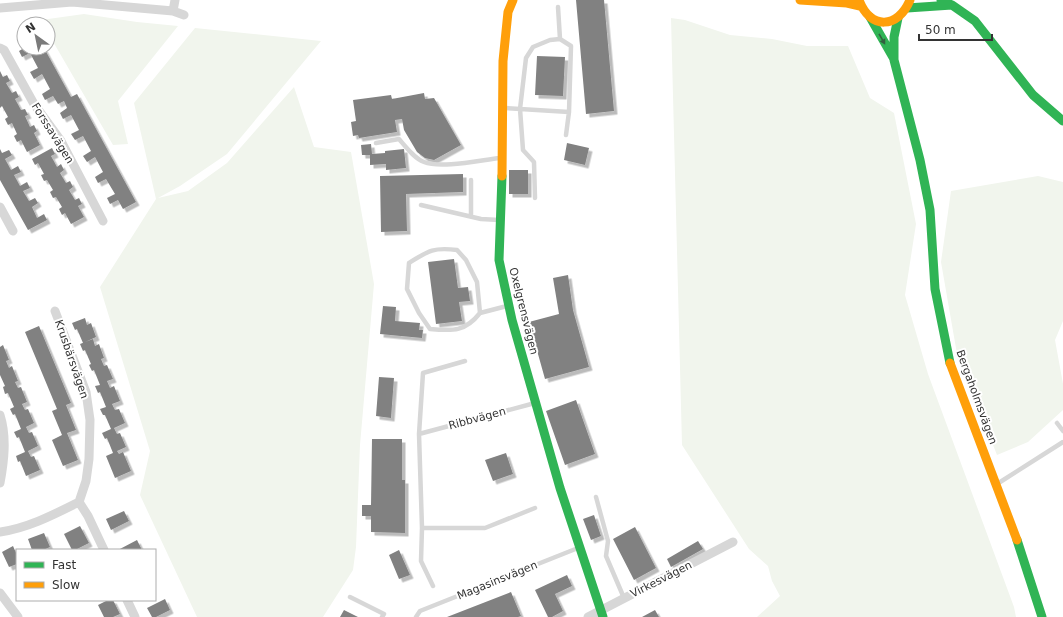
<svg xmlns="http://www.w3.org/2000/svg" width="1063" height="617" viewBox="0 0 1063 617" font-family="'DejaVu Sans',sans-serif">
<defs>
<filter id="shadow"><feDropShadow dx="3.5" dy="3.5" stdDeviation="0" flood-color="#0004"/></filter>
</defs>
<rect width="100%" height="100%" fill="#fff"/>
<path fill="#f1f5ed" d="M84,14l53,8 41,4 -60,75 10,43 -15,1 -65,-112v-9h-5l-2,-4z
M671,18l14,2 45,15 42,4 35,7h41l22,52 24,15 22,111 -11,71 23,79 86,233 2,10h-259l23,-21 -8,-15 -4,-15 -19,-17 -67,-104z
M195,28l126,13 -94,113 -47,32 -22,12 30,-7 39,-28 67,-76 20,60 37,5 23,132 -14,161 -4,102 -3,23 -30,47h-126l-57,-122 10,-44 -50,-164 56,-88 -22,-96z
M1038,176l25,6v139l-8,19 8,44v26l-35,32 -31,13 -40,-101 -16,-92 10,-71z"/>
<path fill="#818181" filter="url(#shadow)" d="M576,0h28l10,111 -28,3z
M24,48h20l27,49 6,-3 59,108 -13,7 -5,-9 -8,4 -3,-6 8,-4 -9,-15 -8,4 -3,-6 8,-5 -8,-15 -8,5 -4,-6 8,-5 -8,-15 -8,4 -4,-6 8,-4 -8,-15 -8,4 -3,-6 7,-5 -3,-7 -6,3 -5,-8 -8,4 -3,-6 8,-5 -8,-15 -8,5 -4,-7 8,-4 -8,-15 -8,4 -3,-6z
M537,56l28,1 -2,39 -28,-1z
M0,71l3,6 4,-2 3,6 -4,2 6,10 4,-2 3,6 -4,2 6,11 4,-1 3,6 -3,1 5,11 4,-2 3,6 -3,2 6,12 -13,7 -6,-12 -4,2 -3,-6 3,-2 -5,-11 -4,2 -3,-6 3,-2 -6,-11 -2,2z
M424,93l1,6 9,-1 27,47 -27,15 -9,-2 -8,-6 -13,-22 -2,-11 -7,1 2,12 -38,6 -1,-3 -5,1 -2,-14 5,-1 -3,-21 38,-5 1,4z
M567,143l22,5 -4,17 -21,-5z
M371,144l1,10 13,-1v-2l19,-2 2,19 -20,2v-6l-16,1v-10h-8l-1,-10z
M52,148l3,6 -4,2 6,11 4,-3 3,6 -4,3 6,10 4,-2 3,6 -4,3 6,10 4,-2 3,6 -4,2 6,11 -13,7 -6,-11 -3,2 -3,-6 3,-2 -6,-10 -3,1 -3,-6 3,-2 -6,-10 -3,1 -3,-6 3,-1 -6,-11 -3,2 -3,-6z
M0,149l2,4 7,-3 3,5 -7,4 6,11 7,-4 3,6 -7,3 6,11 7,-4 3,6 -7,3 6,10 6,-3 3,5 -6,4 5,11 7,-4 3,6 -19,10 -28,-50z
M509,170h19v24h-19z
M463,174v18l-57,2 1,37 -26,1 -1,-56z
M454,259l4,29 10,-1 2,14 -11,1 3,19 -26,3 -8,-62z
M568,275l5,35 16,57 -44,12 -16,-57 30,-8 -6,-36z
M383,306l13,1 -1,14 25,2 -1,7h4l-1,8 -42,-4z
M85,318l2,7 4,-2 5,14 -13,6 -6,-14 -2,1 -3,-7z
M39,326l32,77 -5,2 10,25 -9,3 11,27 -15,6 -11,-26 10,-5 -10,-24 5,-2 -32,-77z
M93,339l2,7 4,-2 5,14 -3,1 3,7 3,-1 6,14 -6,2 3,7 4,-2 6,15 -8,3 3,6 4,-1 6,14 -11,5 3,6 3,-1 6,14 -9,4 2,3 4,-2 8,19 -16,7 -9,-22 7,-3 -6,-15 -2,1 -3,-6 9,-4 -6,-14h-2l-3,-6 6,-2 -6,-15 -2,1 -3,-7 5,-1 -6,-15 -2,1 -3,-6 2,-1 -6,-14 -2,1 -3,-7z
M3,345l6,15 -3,1 3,7 3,-2 6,15 -3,1 3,6 3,-1 6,15 -5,2 3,6 3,-1 6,14 -8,4 3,6 3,-1 6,14 -10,5 3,6 3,-1 6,14 -14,6 -6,-15 -2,1 -2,-6 9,-4 -6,-15 -2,1 -3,-6 7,-3 -6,-15 -2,1 -3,-6 4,-2 -6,-14 -3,1 -2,-7 2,-1 -5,-11v-28z
M379,377l15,1 -3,40 -15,-2z
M576,400l19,54 -30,11 -19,-54z
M372,439h30v41h3v53l-34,-1v-16h-9v-11h9z
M506,453l7,21 -20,7 -8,-21z
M124,511l5,10 -18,9 -5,-11z
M594,515l7,21 -10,4 -8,-21z
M80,526l9,17 -14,7h-3l-8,-16z
M635,527l21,41 -22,12 -21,-41z
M44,533l6,14 -7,3h-11l-4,-11z
M137,540l5,10h-24z
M698,541l5,8 -32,18 -4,-8z
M13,546l4,9v9l-8,3 -7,-15z
M399,550l11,25 -11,4 -10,-24z
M567,575l5,11 -17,8 8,17 -11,6h-4l-13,-27z
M511,592l10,24 -3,1h-71z
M165,599l5,11 -14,7h-4l-5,-9z
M108,600h5l7,14 -7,3h-9l-6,-12z
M344,610l14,7h-18z
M655,610l4,7h-17z"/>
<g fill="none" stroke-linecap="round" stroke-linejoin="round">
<path stroke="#d7d7d7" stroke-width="4.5" d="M560,39l11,7 -2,66
M504,108l65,4 -3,23
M376,143l23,-4c7,8 15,19 25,23 17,7 57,-2 76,-4
M535,198l-1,-36 -11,-12 -3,-41 6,-51 7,-11 17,-7 10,-1 -2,-32
M421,205l60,14 18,1
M471,216v-36
M480,313c-15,19 -27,18 -50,16l-11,-16 -12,-24 2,-26c19,-12 24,-16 48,-13l9,10 11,22 3,31 27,-7
M465,361l-42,12 -4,61 3,94h63l50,-20
M1057,423l6,8
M419,434l116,-31
M997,484l66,-42
M596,497l12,44 -2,15 18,42
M422,528l-1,33 12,25
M350,597l34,17 -2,3
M416,617l4,-6 158,-63"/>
<path stroke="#d7d7d7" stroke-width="9" d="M0,8l72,-6 101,9 11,4
M173,11l2,-11
M0,48l4,2 30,54 27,37 42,80
M0,207l13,24
M55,311l31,81 4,28 -1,39 -3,22 -7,21
M0,415c7,22 4,46 0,68
M79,502l9,14 16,34
M0,532c28,-4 53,-17 79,-30
M0,593l18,24
M127,600l8,17
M588,617l145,-75"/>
<path stroke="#30b455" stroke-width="9" d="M941,0l11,5 23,16 58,74 30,26
M907,8l45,-3
M870,17l24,42
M898,18l-4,19v23l26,100 10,50 5,79 15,74
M502,176l-3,84 13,60 48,168 43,129
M1017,540l25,77"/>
<path stroke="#ff9f0a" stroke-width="9" d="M800,0l47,3 13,3
M859,0c11,30 39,29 51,0
M502,176l1,-115 5,-49 5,-12
M950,363l67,177"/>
</g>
<defs><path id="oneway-solid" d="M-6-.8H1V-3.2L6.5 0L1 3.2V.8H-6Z"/></defs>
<use fill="#32603f" href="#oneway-solid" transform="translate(882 39) rotate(60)"/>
<g text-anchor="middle" stroke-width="4" stroke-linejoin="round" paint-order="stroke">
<g font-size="11" fill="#333" stroke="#fff">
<text transform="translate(53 133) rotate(58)" y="4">Forssavägen</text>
<text transform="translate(524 311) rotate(76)" y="4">Oxelgrensvägen</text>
<text transform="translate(72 359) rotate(71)" y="4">Krusbärsvägen</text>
<text transform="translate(977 397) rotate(70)" y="4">Bergaholmsvägen</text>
<text transform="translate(477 418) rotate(-15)" y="4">Ribbvägen</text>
<text transform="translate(661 579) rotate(-27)" y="4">Virkesvägen</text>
<text transform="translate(497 580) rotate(-22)" y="4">Magasinsvägen</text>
</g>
</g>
<rect x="16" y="549" width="140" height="52" fill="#ffffff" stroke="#adadad"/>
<rect x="24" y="562" width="20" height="6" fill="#30b455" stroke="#adadad"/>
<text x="52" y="569" font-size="12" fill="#333333">Fast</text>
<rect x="24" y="582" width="20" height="6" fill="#ff9f0a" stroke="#adadad"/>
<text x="52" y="589" font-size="12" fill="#333333">Slow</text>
<g transform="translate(36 36) rotate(327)"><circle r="19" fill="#ffffff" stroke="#adadad"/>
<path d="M0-3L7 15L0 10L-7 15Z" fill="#7a7a7a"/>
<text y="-6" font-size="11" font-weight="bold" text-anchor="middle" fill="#333333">N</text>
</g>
<path d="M919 34v6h73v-6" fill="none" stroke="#333333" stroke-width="2"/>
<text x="925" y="34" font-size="12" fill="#333333" stroke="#ffffff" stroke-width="3" paint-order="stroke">50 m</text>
</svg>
